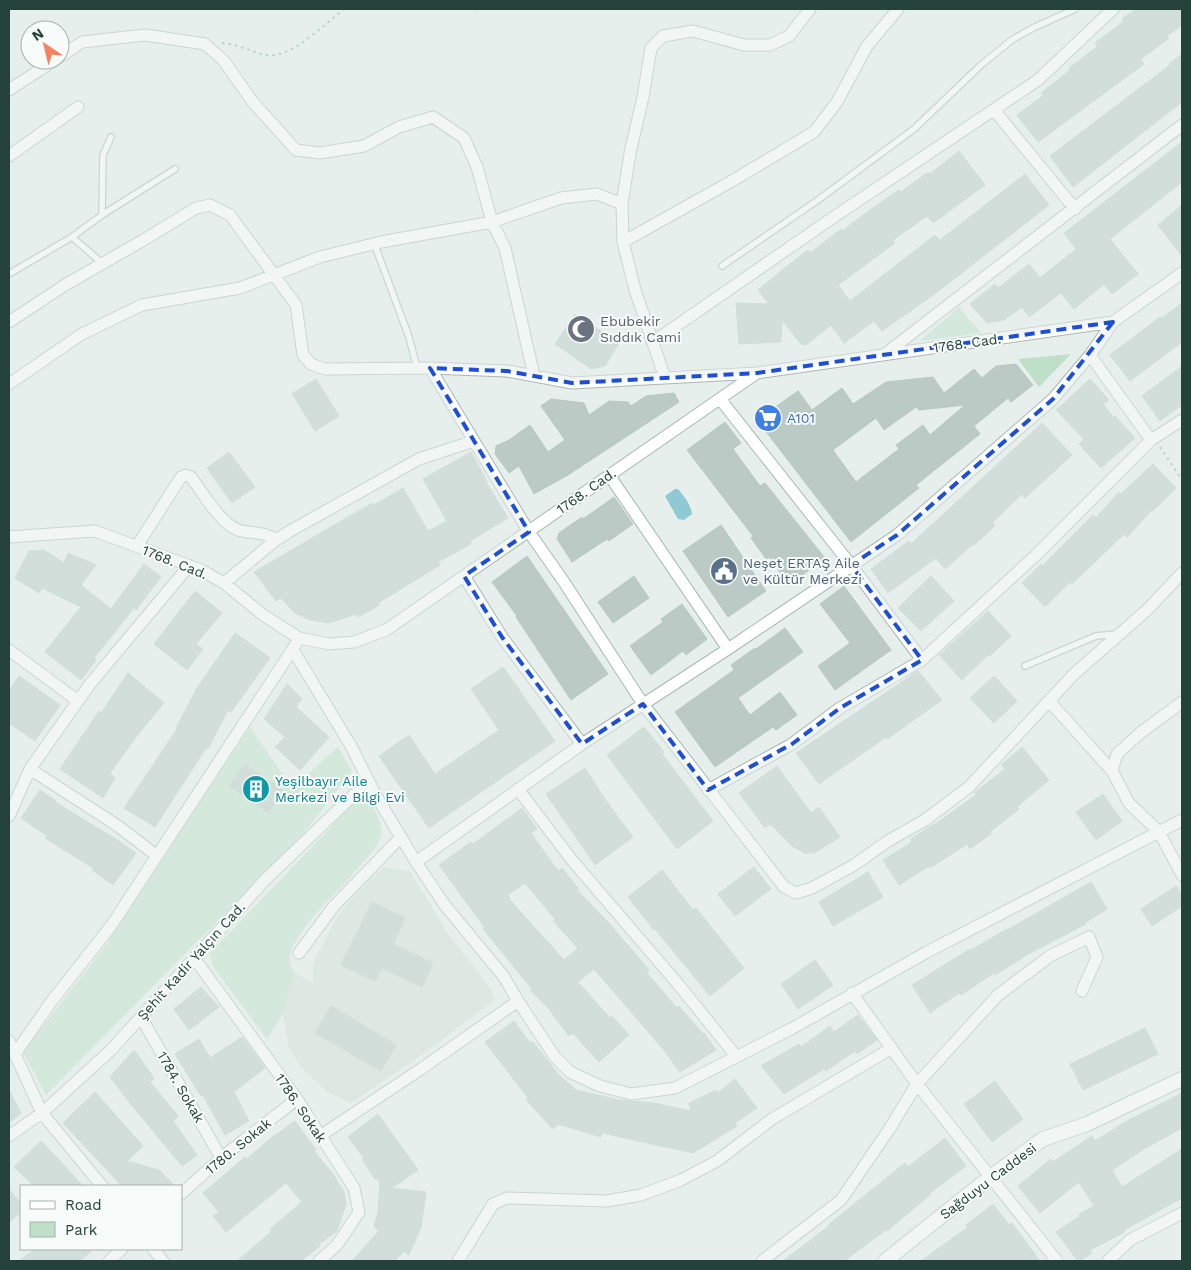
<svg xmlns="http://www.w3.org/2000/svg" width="1191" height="1270" viewBox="0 0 1191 1270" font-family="'Work Sans',sans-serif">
<rect width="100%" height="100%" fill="#e6efeb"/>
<path fill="#d4dfda" d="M384,867l26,4 39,64 42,54 3,11 -68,52 -75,51 -22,-10 -28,-26 -12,-18 -6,-35 12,-42 18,11v-20l24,-46 21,-26z"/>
<path fill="#bfe0c8" d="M959,307l22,26 -61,8z
M1071,354l-32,33 -21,-28z
M250,727l42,61 46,-41 14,24 -49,63 -257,261 -23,-43 83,-107z
M364,799c7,4 9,7 12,14 4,8 7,17 4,26 -12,30 -101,96 -89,127 1,2 2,4 4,6l-12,42 -16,25 -53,-71 -5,-14 147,-153z"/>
<path fill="#8ec9d4" d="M675,489h3c6,7 13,16 14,25l-8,6 -6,-1 -13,-23z"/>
<path fill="#bbcac4" stroke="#b8c9c2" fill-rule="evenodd" d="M1136,9h46v16l-15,11 2,2 -28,21 3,5 -106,78 -21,-27 26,-19 -2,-3 29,-23 -1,-2 28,-21 -2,-4 28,-21 -1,-3z
M1182,54v48l-109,85 -23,-31 120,-91 -1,-1z
M1182,142v40l-72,57 28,35 -26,20 -8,-10 -30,25 -13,-16 -32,24 -7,-10 -18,13 -17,3 -17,-19 25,-20 3,4 31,-24 11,14 36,-29 -12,-16z
M959,151l26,34 -52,38 -6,-7 -34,24 2,3 -57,42 12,16 85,-66 5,5 85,-66 24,31 -113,88 -54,38 -8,-10 -30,22 -13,-18 -25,20 -5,-1 -19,-24 -1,22 -42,2 -3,-41 33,1 -11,-14 28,-23 22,-17 2,3 31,-24 1,2 28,-21 29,-20 2,2 27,-20 2,2z
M1182,205v51l-24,-31z
M1182,303v39l-52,39 -20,-26 50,-38 2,1z
M575,314l44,29 -14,23 -14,3 -36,-25z
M1016,364l17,21 -22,17 -3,-4 -34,28 6,8 -64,51 3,3 -68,54 -94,-122 41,-29 14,19 30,-22 11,16 33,-22 47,-5 11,16 30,-24 8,9 14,-12zM965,405l-35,30 -7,-10 -27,20 3,4 -43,33 -23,-32 43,-32 8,12 32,-23 3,3z
M1182,366v39l-22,16 -18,-25z
M316,379l23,37 -24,15 -23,-37z
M1090,379l19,21 -6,4 10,13 2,-1 20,22 -34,30 -22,-24 5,-5 -28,-29z
M674,393l5,9 -111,73 -34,19 -15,-28 -10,7 -14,-19 1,-8 13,-6 21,-15 18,27 17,-12 -24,-34 10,-7 33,4 5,12 20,-14 19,1 3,4 15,-10z
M725,422l16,21 -8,6 27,37 5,-3 60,75 -36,27 -20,-28 -3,2 -15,-21 2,-2 -66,-86z
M1042,423l30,32 -47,43 -3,-4 -30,29 3,3 -22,20 -1,-1 -27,24 -9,-11 -48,35 -17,-24 38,-28 2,3z
M229,452l26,35 -23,16 -25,-35z
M471,452l16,29 -1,1 22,36 -38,23 1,3 -33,18 2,3 -62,38 2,2 -22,12 -2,-3 -27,9 -19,-3 -15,-7 -14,-15 -5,3 -22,-29 87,-51 32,-18 1,2 29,-17 25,43 19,-10 -24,-42z
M1153,464l23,24 -23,23 -1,-1 -25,27 -3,-3 -52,50 -2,-2 -25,25 -23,-24 19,-19 1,2 51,-51 3,3 23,-26 2,2z
M614,497l19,27 -24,17 -2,-2 -35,23 -15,-23 2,-6 23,-16 1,2z
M721,525l45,66 -38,26 -45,-66z
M44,550l20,13 4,-10 28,12 -15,20 30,24 33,-45 17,13 -25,33 -2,-2 -40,50 2,2 -15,20 -36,-28 36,-45 -39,-19 -3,5 -24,-15 14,-27z
M527,556l81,118 -37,26 -55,-83 1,-1 -25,-34z
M634,576l15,22 -36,25 -15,-21z
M931,576l23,25 -33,30 -23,-23z
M844,586l47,64 -56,40 -17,-24 32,-23 -30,-39z
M195,591l27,22 -26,31 7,5 -16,21 -33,-26z
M682,604l25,35 -21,16 -3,-4 -32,24 -21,-29 33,-24 -2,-3z
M988,611l23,25 -21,20 -2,-1 -26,25 -23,-25z
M785,628l18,24 -65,46 12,17 30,-23 17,23 -21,15 -3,-3 -58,40 -40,-55 59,-42 -3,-5 24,-17 1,1z
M235,633l35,25 -39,54 -3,-2 -20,39 -2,-1 -51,79 -31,-19 53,-79 -1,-1 21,-40z
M503,667l52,74 -126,87 -50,-72 30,-21 26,39 64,-44 -28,-41z
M918,671l24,29 -55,39 -1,-2 -67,47 -23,-31z
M128,673l36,30 -25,30 -29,40 5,5 -12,20 -43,-29 39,-58 2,2z
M19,676l41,29 -25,36 -26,-18v-32z
M994,676l23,25 -23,22 -24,-25z
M287,684l15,15 -6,8 33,30 -29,33 -25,-23 10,-10 -21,-18z
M644,727l20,25 -2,2 51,67 -36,28 -70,-94z
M1022,747l27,33 -32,27 2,2 -29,23 1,2 -21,15 -3,-5 -37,24 -1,-2 -30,19 -16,-25 29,-18 -2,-3 31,-19 35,-25 -2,-2 31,-24 -4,-4z
M245,764l39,27 -16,22 -39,-27z
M777,766l34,47 8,-6 21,30 -26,16h-9l-13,-7 -22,-22 -5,4 -26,-35z
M585,768l24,37 24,32 -38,28 -49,-71z
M40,790l16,11 -1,1 59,36 22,15 -23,32 -21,-15 1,-2 -48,-30 2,-2 -26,-18z
M1103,794l19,27 -26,19 -20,-28z
M522,808l15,21 -6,4 27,38 4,-3 17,21 -2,1 31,32 41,48 -3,2 31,36 2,-2 24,28 1,-1 12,17 -36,22 -17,-23 -69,-80 -16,13 32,36 2,-2 17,19 -30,27 -26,-29 -4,3 -21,-28 -18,-18 2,-1 -49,-60 2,-1 -46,-63 32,-23 2,2zM525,883l30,36 -2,2 25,27 -14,12 -55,-61 1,-1 -2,-3z
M754,867l17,22 -36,27 -17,-22z
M662,870l31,40 3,-2 48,60 -34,28 -55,-67 -1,1 -26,-33z
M868,872l15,25 -50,29 -14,-24z
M1091,882l16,27 -22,14 1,1 -56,29 -35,22 -1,-2 -33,22 -2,-2 -29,20 -18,-28 58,-36 1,1 36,-21v1z
M1176,886l6,9v11l-30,20 -11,-17z
M372,902l33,16 -12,26 40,19 -11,24 -40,-19 -7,13 -34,-16z
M815,960l18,25 -35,24 -17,-25z
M201,987l18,20 -30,23 -15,-21z
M331,1006l65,39 -15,26 -66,-38z
M858,1015l19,25 -20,14 -2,-3 -29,20 -2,-2 -40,25 -23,-28 38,-22 2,3 29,-21 4,6z
M514,1021l16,22 2,-2 27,34 17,15 43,10 35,3 37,8 -2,-8 27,-13 2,3 17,-14 22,29 -22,15 2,3 -44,27 -91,-20 -1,4 -43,-13 -5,5 -27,-29 2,-2 -43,-56z
M1145,1028l13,26 -75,36 -13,-26z
M242,1037l23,31 -31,24 15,29 -24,14 -22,-40 -2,1 -26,-42 24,-15 11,19z
M134,1050l20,28 -4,4 28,34 -5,5 24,34 -15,11 -53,-64 -19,-25z
M995,1081l28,38 -31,23 -28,-38z
M9,1090l12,23 -12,10z
M95,1092l48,54 -16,15 32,9 16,16h-53l-59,-63z
M1182,1093v35l-38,21 -32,21 10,17 60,-38v49l-58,32 1,2 -35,18 2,3 -12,8h-2l-22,-29 24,-16 -1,-2 15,-8 -15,-24 -39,31 -22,-27 33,-27 2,3 39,-26 3,5 32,-20z
M378,1114l40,56 -26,18 34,4 -5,35 -12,28 -5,-4 -9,10h-43l27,-30 -5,-4 4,-16 2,-32h-5l-13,-20 2,-1 -16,-21z
M295,1121l21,29 -2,1 19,23 11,18 2,12 -9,27 -18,13 1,2 -19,15h-64l35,-30 -2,-2 32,-27 -16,-19 -60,49 -13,-16 6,-4 -16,-19 42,-36 2,2 24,-21z
M945,1138l21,28 -36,27 1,1 -44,37 -1,-1 -42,31h-61l46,-35 -1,-1 77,-62 3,4z
M41,1141l19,20 23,25h-49l-20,-19z
M9,1189l12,15v8l-12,10z
M993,1204l16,21 3,-2 28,38h-119l47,-34 -2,-2z
M35,1249h59l-14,12h-61z"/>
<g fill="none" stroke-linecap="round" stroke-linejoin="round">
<g stroke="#a8b8b2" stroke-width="8">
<path id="service" d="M102,215l1,-60 8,-18
M72,237l30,26
M374,243l35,94 8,31
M722,266l96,-66 96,-71 67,-64 32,-26 22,-12 40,-18
M9,274l63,-37 30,-22 73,-46
M1025,666l71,-30 20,-2"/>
</g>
<g stroke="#a8b8b2" stroke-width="13">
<path id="minor" d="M60,57l22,-15 63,-7 60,9 19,17 28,40 44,49 24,3 44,-7 35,-19 34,-10 31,21 13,29 15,55 13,26 29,128
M9,90l46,-30
M994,110l81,99
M9,156l69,-49
M623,242l109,-61 82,-49 23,-30 30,-56 31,-37
M9,322l56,-37 82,-47 49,-30 14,-3 20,10 66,90 7,50 8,9 14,5 105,-1 77,3 65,12 185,-10
M653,342l175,-121 210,-141 75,-71
M885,354l297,-229
M1090,355l61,85
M430,368l99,164 35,50 79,122 141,183 12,6 16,-5 42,-23 34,-24 37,-21 44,-33 105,-113 73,-64 35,-37
M665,378l-30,-88 -12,-48 -1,-38 8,-51 13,-56 8,-49 12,-12 30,-5 51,14h26l19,-9 21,-27
M9,384l73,-50 60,-29 98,-17 80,-31 61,-15 111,-20 69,-24 36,-4 25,10
M720,399l131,166 71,95
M609,475l119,174
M9,537l86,-6 106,39 23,13 39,32 36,23 30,6 25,-2 32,-12 371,-257 356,-51 69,-49
M137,546l44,-69 5,-2 5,2c12,16 28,45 47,53 13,4 27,1 38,10
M464,576l38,61 80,107
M224,583l52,-43 14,-9 129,-72 55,-18
M9,650l69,51
M293,650l58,96 24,48 41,68 28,42 60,73 14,24 37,56 15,15 30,14 31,8 44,-6 116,-59 136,-77 255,-132
M1049,701l63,70
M1182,702l-43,32 -22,20 -5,17 17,32 30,29 23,43
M30,769l88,57 39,30
M518,789l53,70 107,125 58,72
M708,790l84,-46 48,-36 82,-48 113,-104 116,-116 31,-20
M9,816l21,-47 60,-85 99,-118
M416,862l166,-118 146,-95 169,-114 156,-136 37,-44 23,-33
M299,953l35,-47 67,-69
M194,958l103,141 57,89 5,24 -22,33 -18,16
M852,993l65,91 140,177
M141,1017l80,141
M9,1041l33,72 60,73
M15,1054l36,-52 60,-76 185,-282
M9,1136l33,-23 69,-63 154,-170 103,-99
M320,1136l101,-67 97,-68
M181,1194l40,-36 76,-59
M153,1249l10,12
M109,1261l13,-12
M458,1261l35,-57 14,-6 100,3 34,-6 40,-15 36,-19 55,-42 120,-71
M762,1261l79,-61 47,-69 29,-47 81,-89 52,-39 39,-19 8,20 -15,34
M1108,1261l22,-21 52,-27"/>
</g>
<g stroke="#a8b8b2" stroke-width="16">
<path id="tertiary" d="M885,1261l104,-83 54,-39 44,-15 95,-45"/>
</g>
<path stroke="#86b3a5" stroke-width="2" stroke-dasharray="2.5 4" stroke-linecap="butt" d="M476,9l2,1
M222,43c17,1 30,10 45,12 26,3 57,-31 77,-46
M1160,447l22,33"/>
<use href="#service" stroke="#fff" stroke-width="5.5"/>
<use href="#minor" stroke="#fff" stroke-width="11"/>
<use href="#tertiary" stroke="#fff" stroke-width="14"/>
</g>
<path d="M0 0H1191V1270H0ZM1113,322l-60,77 -156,136 -46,30 71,95 -82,48 -48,36 -84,46 -65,-86 -61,40 -80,-107 -38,-61 65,-44 -99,-164 77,3 65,12 185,-10z" fill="#e6efeb" fill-opacity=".55" fill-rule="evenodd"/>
<path fill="none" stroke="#1d4ed8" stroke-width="4" stroke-dasharray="10 6" stroke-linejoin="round" d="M1113,322l-60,77 -156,136 -46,30 71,95 -82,48 -48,36 -84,46 -65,-86 -61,40 -80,-107 -38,-61 65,-44 -99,-164 77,3 65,12 185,-10z"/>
<defs>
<g id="mosque-disc" transform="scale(1.4375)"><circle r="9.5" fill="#6b7280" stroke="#f7fbf9"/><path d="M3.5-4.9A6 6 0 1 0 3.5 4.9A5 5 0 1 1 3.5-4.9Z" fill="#fff"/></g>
<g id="supermarket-disc" transform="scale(1.4375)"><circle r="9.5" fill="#3f7fe0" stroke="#f7fbf9"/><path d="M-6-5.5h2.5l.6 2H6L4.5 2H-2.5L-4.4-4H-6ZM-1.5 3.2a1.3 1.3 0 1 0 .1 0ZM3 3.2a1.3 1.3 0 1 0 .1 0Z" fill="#fff"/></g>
<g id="civic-disc" transform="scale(1.4375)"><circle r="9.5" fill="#5c6f8a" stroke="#f7fbf9"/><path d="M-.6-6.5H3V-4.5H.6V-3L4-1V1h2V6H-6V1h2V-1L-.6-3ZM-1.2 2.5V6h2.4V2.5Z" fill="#fff"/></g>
<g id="building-disc" transform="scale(1.4375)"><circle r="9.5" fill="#0f9aa8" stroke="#f7fbf9"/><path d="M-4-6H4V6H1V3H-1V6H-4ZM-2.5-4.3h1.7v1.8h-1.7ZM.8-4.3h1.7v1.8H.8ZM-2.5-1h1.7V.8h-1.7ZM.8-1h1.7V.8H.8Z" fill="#fff"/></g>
</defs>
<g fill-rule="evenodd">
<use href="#mosque-disc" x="581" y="329"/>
<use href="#supermarket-disc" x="768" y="418"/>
<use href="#civic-disc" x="724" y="571"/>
<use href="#building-disc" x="256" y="789"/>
</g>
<g text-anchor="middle" stroke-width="4" stroke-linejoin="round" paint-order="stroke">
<g font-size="14" fill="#5b616d" stroke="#f7fbf9" text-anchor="start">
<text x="600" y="326">Ebubekir<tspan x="600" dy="16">Sıddık Cami</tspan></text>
</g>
<g font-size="14" fill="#24423a" stroke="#f7fbf9">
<text transform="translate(967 343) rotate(-8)" y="5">1768. Cad.</text>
<text transform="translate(586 491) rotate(-35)" y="5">1768. Cad.</text>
<text transform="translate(175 562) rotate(22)" y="5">1768. Cad.</text>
<text transform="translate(191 961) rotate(-48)" y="5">Şehit Kadir Yalçın Cad.</text>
<text transform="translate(181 1087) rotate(60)" y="5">1784. Sokak</text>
<text transform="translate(301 1108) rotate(56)" y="5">1786. Sokak</text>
<text transform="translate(238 1146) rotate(-39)" y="5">1780. Sokak</text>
<text transform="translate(988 1181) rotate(-37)" y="5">Sağduyu Caddesi</text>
</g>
<g font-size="14" fill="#366cbe" stroke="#f7fbf9" text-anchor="start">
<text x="787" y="423">A101</text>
</g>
<g font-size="14" fill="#4e5e75" stroke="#f7fbf9" text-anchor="start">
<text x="743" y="568">Neşet ERTAŞ Aile<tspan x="743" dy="16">ve Kültür Merkezi</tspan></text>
</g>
<g font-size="14" fill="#0d838f" stroke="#f7fbf9" text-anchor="start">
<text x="275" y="786">Yeşilbayır Aile<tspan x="275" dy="16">Merkezi ve Bilgi Evi</tspan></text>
</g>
</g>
<rect width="1191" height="1270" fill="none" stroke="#24423a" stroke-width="20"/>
<rect x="20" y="1185" width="162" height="65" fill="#f7fbf9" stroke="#a3b1ad"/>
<rect x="30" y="1201" width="25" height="8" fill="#ffffff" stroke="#a3b1ad"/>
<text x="65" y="1210" font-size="15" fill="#24423a">Road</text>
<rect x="30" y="1222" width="25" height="15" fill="#bfe0c8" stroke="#a3b1ad"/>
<text x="65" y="1235" font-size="15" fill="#24423a">Park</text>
<g transform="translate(45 45) rotate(325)"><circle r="24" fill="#f7fbf9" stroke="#a3b1ad"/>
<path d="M0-4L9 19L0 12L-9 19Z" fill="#f4845f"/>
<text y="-8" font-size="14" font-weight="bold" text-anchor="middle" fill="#24423a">N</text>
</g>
</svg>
